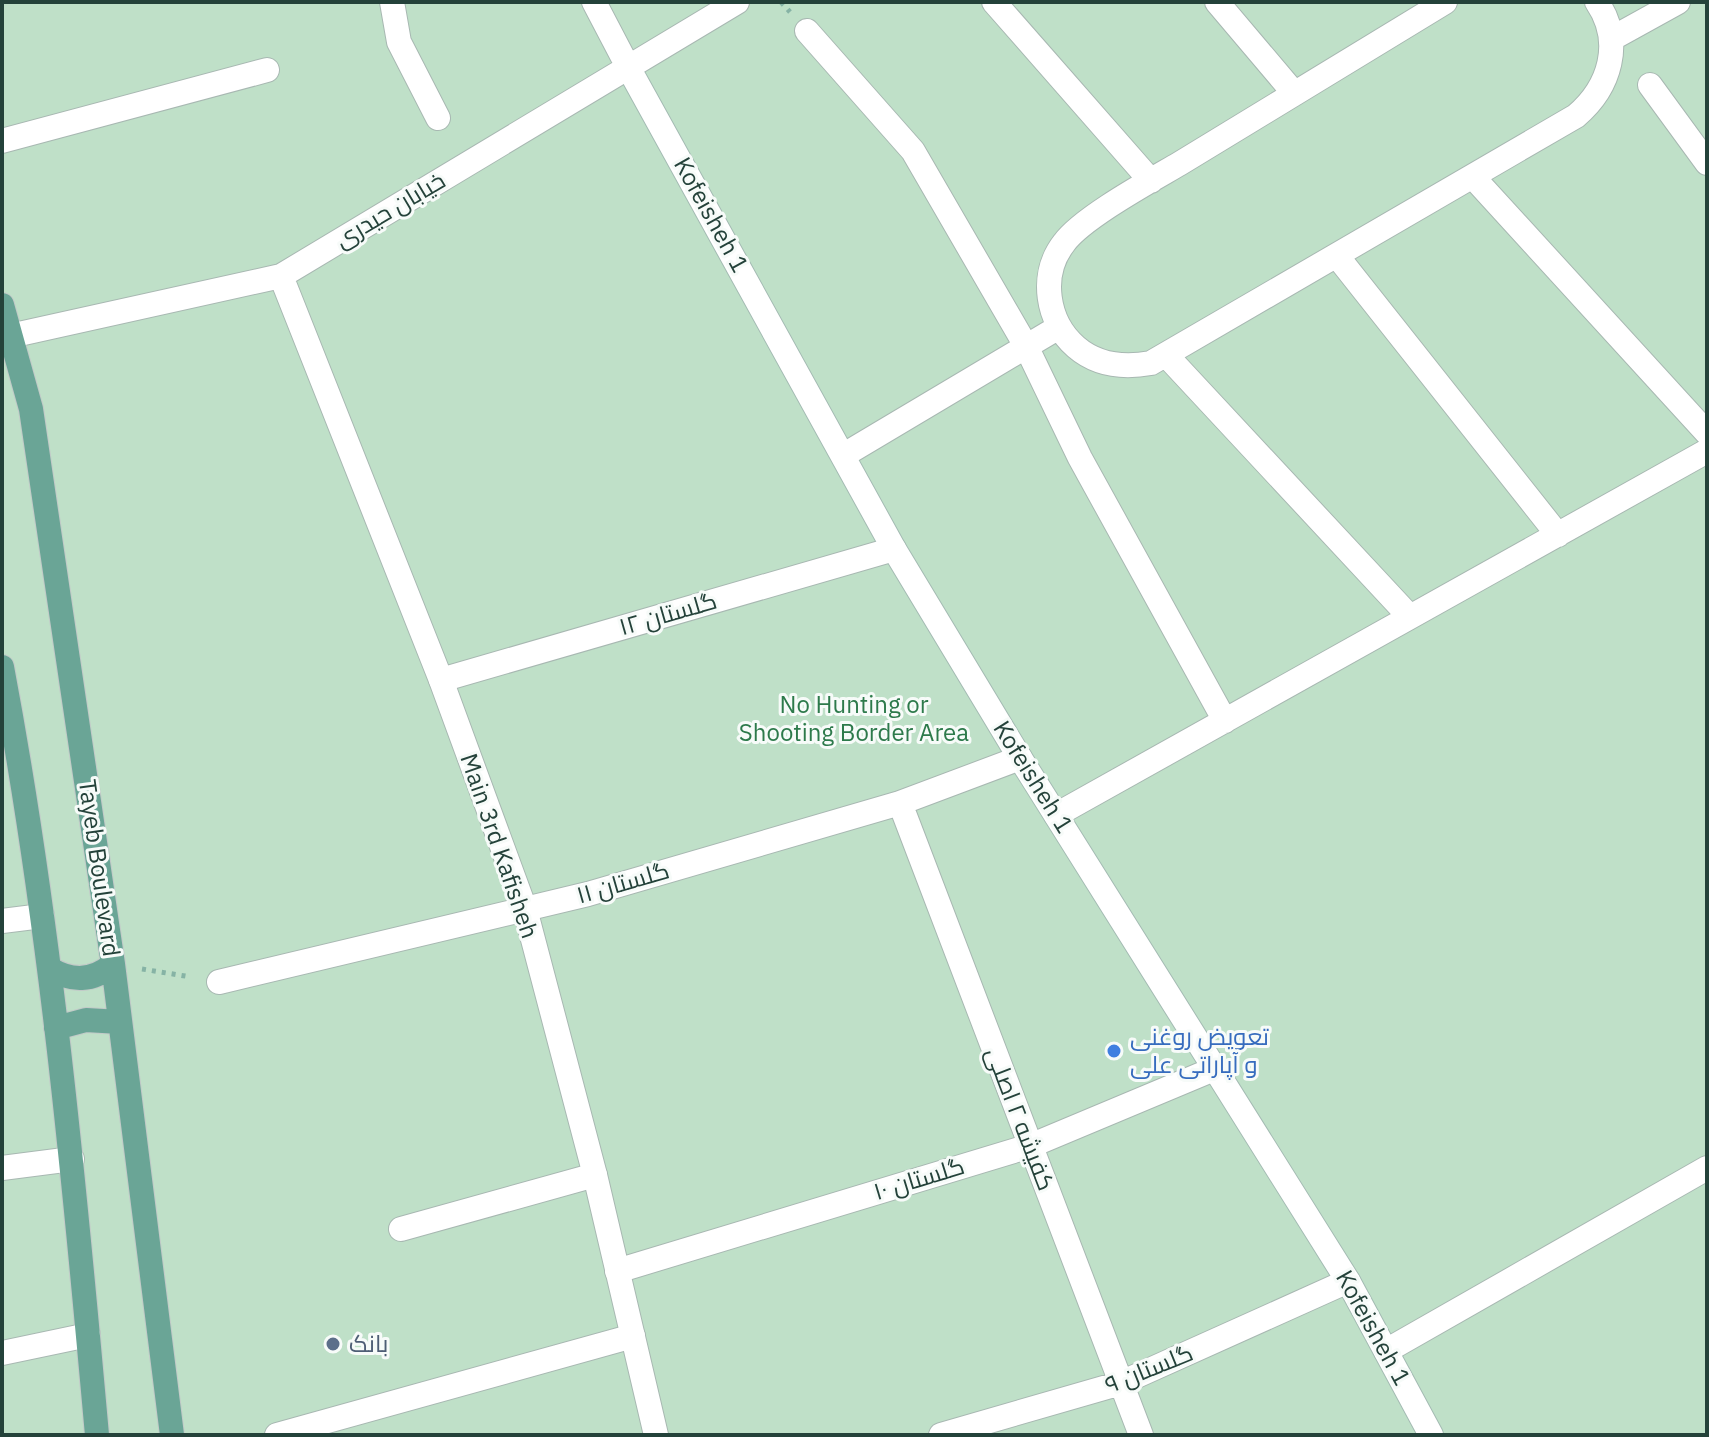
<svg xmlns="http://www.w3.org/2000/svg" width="1709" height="1437" viewBox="0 0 1709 1437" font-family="'IBM Plex Sans',Cairo,sans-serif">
<rect width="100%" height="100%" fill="#e6efeb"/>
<path fill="#bfe0c8" d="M2,2h1705v1433h-1705z"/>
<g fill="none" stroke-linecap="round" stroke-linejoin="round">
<g stroke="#a8b8b2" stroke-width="26">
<path id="minor" d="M392,2l7,40 39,76
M994,2l157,179
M1217,2l77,91
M1445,2c-89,54 -178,108 -266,162 -29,17 -97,54 -115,79 -25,32 -17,79 12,104 22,19 48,21 75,16l425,-247c34,-29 48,-74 21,-114
M807,31l106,120 113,195 54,112 145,263
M1611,39l67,-37
M1650,85l57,78
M2,141l265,-71
M1473,177l234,256
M1337,256l221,279
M1167,356l243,261
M844,455l215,-128
M441,680l453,-131
M900,803l241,632
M1056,815l651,-364
M2,921l40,-5
M219,982l369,-88 312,-91 120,-45
M2,1168l70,-9
M401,1229l194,-54
M617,1271l413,-125 184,-77
M1386,1351l321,-183
M2,1353l86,-18
M277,1435l356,-99
M941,1435l180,-52 227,-102"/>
</g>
<g stroke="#a8b8b2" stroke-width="26">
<path id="tertiary" d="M594,2l34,65
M281,276l160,404 84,229 70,266 61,260
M10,336l271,-60 456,-274"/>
</g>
<g stroke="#a4bbb3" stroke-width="26">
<path id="secondary" d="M628,67l266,482 126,209 328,523 83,154"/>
</g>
<g stroke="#c2cac8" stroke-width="26">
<path id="primary" d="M2,305l29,104 82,555 59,471
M2,667c48,254 72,511 95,768
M49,968c22,14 44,14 64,-4
M56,1028l30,-8 34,2"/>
</g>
<path stroke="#86b3a5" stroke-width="5" stroke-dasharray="4 6" stroke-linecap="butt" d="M781,2l9,10
M142,969l49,8"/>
<use href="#minor" stroke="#fff" stroke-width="24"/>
<use href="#tertiary" stroke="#fff" stroke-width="24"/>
<use href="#secondary" stroke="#fff" stroke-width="24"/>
<use href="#primary" stroke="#6aa596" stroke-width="24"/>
</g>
<circle fill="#3f7fe0" stroke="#f7fbf9" stroke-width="3" cx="1114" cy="1051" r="8"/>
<circle fill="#5c6f8a" stroke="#f7fbf9" stroke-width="3" cx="333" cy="1344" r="8"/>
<g text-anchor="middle" stroke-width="6" stroke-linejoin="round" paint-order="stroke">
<g font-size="24" fill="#24423a" stroke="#f7fbf9">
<text transform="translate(390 210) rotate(-31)" y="8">خیابان حیدری</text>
<text transform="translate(711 215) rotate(61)" y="8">Kofeisheh 1</text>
<text transform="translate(668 614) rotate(-16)" y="8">گلستان ۱۲</text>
<text transform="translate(1033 777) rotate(58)" y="8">Kofeisheh 1</text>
<text transform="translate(499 846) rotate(71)" y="8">Main 3rd Kafisheh</text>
<text transform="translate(99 868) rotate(82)" y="8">Tayeb Boulevard</text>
<text transform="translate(623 883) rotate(-16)" y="8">گلستان ۱۱</text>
<text transform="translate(1020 1119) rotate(69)" y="8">کفیشه ۲ اصلی</text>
<text transform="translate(919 1179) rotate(-17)" y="8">گلستان ۱۰</text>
<text transform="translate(1373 1328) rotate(61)" y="8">Kofeisheh 1</text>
<text transform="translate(1149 1369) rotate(-22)" y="8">گلستان ۹</text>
</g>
<g font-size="24" fill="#2d7a4b" stroke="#f7fbf9">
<text x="854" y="713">No Hunting or<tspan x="854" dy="28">Shooting Border Area</tspan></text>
</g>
<g font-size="24" fill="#366cbe" stroke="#f7fbf9" text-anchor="start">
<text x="1130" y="1045">تعویض روغنی<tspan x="1130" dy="28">و آپاراتی علی</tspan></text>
</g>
<g font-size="24" fill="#4e5e75" stroke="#f7fbf9" text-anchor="start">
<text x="349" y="1352">بانک</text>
</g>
</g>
<rect width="1709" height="1437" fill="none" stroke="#24423a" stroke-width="8"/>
</svg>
